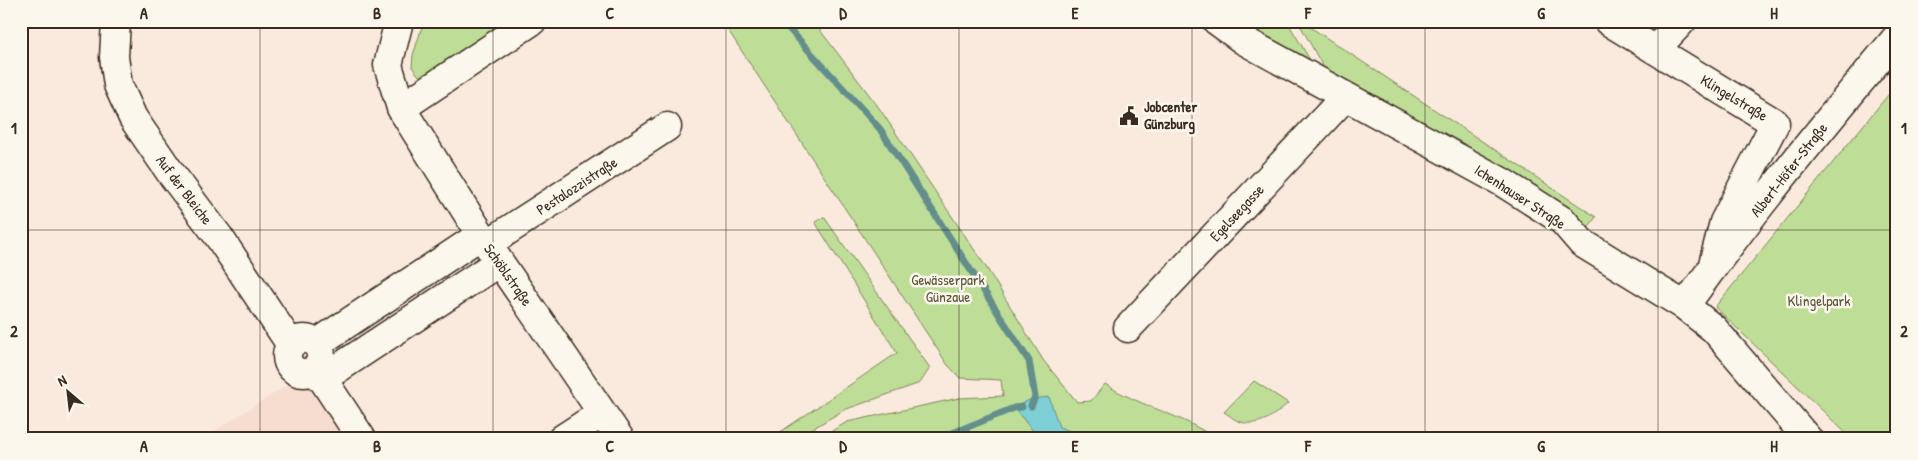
<svg xmlns="http://www.w3.org/2000/svg" width="1918" height="460" viewBox="0 0 1918 460" font-family="'Patrick Hand',sans-serif">
<rect width="100%" height="100%" fill="#faeade"/>
<filter id="ink" filterUnits="userSpaceOnUse"><feTurbulence type="fractalNoise" baseFrequency=".02" numOctaves="2"/><feDisplacementMap in="SourceGraphic" scale="10" xChannelSelector="R" yChannelSelector="G"/><feConvolveMatrix kernelMatrix="1 2 1 2 8 2 1 2 1" color-interpolation-filters="sRGB"/></filter>
<g filter="url(#ink)">
<path fill="#f6ddd0" d="M301,376l44,63h-143z"/>
<path fill="#bede97" stroke="#7c845a" d="M424,21h86l-81,52 -10,3 -7,-9 1,-12z
M722,21h91l64,84 109,162 57,93 34,42 14,-1 14,-17c35,23 77,30 111,55h-112c-9,-9 -18,-7 -30,-7 -15,-1 -45,-18 -60,-24l26,31h-222l29,-17 112,-24 44,-2 -2,-16 -41,-2 -13,-14z
M1235,21h52l26,44z
M1298,21h3l295,196 -8,11 -46,-33 -214,-119z
M1897,84v355h-45l-137,-132z
M824,217l106,151 -10,15 -76,27 -49,29h-25l127,-86 -82,-131z
M1254,381l34,22c-13,12 -28,24 -47,19 -5,-1 -12,-7 -17,-10z"/>
<path fill="#7fd0d6" stroke="#648e8c" d="M1049,397l10,30 14,5 16,-1 15,8h-64l-26,-31 17,-9z"/>
<g fill="none" stroke-linecap="round" stroke-linejoin="round">
<path stroke="#648e8c" stroke-width="7" d="M782,21l98,108 149,232 6,36 -4,9
M938,439l76,-31 8,-1"/>
<g stroke="#3b2a1e" stroke-width="31">
<path id="minor" d="M116,21l-2,36 4,28 15,33 37,54 49,65 72,108
M399,21l-11,44 13,43 80,127 139,204
M1217,21l26,19 259,142 61,39 19,22 103,63 29,23 94,110
M1608,21l167,102 -51,99 -12,46
M1655,50l27,-29
M401,108l131,-87
M487,244l180,-117
M1685,306c66,-93 139,-181 212,-269
M1128,328l217,-231
M287 356a17 17 0 1 1 34 0a17 17 0 1 1-34 0Z
M316,344l165,-109
M316,369l46,70
M322,379l177,-117
M562,439l40,-26"/>
</g>
<use href="#minor" stroke="#fbf7ec" stroke-width="28"/>
</g>
</g>
<path fill="none" stroke="#3b2a1e" stroke-width="1" stroke-opacity="0.55" d="M260,21v418M493,21v418M726,21v418M959,21v418M1192,21v418M1425,21v418M1658,21v418M21,230h1876"/>
<defs>
<g id="civic-bare" transform="scale(1.5)"><path d="M-.6-6.5H3V-4.5H.6V-3L4-1V1h2V6H-6V1h2V-1L-.6-3ZM-1.2 2.5V6h2.4V2.5Z" fill="#3b2a1e" stroke="#fbf7ec" stroke-width="2.5" paint-order="stroke"/></g>
</defs>
<g fill-rule="evenodd">
<use href="#civic-bare" x="1129" y="116"/>
</g>
<g text-anchor="middle" stroke-width="5" stroke-linejoin="round" paint-order="stroke">
<g font-size="15" fill="#3b2a1e" stroke="#fbf7ec">
<text transform="translate(1734 98) rotate(31)" y="5">Klingelstraße</text>
<text transform="translate(1789 170) rotate(-52)" y="5">Albert-Höfer-Straße</text>
<text transform="translate(577 186) rotate(-33)" y="5">Pestalozzistraße</text>
<text transform="translate(184 190) rotate(53)" y="5">Auf der Bleiche</text>
<text transform="translate(1520 197) rotate(33)" y="5">Ichenhauser Straße</text>
<text transform="translate(1237 213) rotate(-47)" y="5">Egelseegasse</text>
<text transform="translate(508 275) rotate(55)" y="5">Schöblstraße</text>
</g>
<g font-size="15" font-weight="bold" fill="#3b2a1e" stroke="#fbf7ec" text-anchor="start">
<text x="1144" y="112">Jobcenter<tspan x="1144" dy="17">Günzburg</tspan></text>
</g>
<g font-size="15" fill="#5c573c" stroke="#fbf7ec">
<text x="948" y="285">Gewässerpark<tspan x="948" dy="17">Günzaue</tspan></text>
<text x="1819" y="306">Klingelpark</text>
</g>
</g>
<rect width="1918" height="460" fill="none" stroke="#fbf7ec" stroke-width="55"/>
<g transform="translate(68 392) rotate(332)" stroke="#fbf7ec" stroke-width="4" paint-order="stroke">
<path d="M0-4L9 19L0 12L-9 19Z" fill="#3b2a1e"/>
<text y="-8" font-size="14" font-weight="bold" text-anchor="middle" fill="#3b2a1e">N</text>
</g>
<rect x="28" y="28" width="1862" height="404" fill="none" stroke="#3b2a1e" stroke-width="2"/>
<g font-size="16" text-anchor="middle" font-weight="bold" fill="#3b2a1e">
<text x="144" y="19">A</text>
<text x="377" y="19">B</text>
<text x="610" y="19">C</text>
<text x="843" y="19">D</text>
<text x="1075" y="19">E</text>
<text x="1308" y="19">F</text>
<text x="1541" y="19">G</text>
<text x="1774" y="19">H</text>
<text x="14" y="134">1</text>
<text x="1904" y="134">1</text>
<text x="14" y="337">2</text>
<text x="1904" y="337">2</text>
<text x="144" y="452">A</text>
<text x="377" y="452">B</text>
<text x="610" y="452">C</text>
<text x="843" y="452">D</text>
<text x="1075" y="452">E</text>
<text x="1308" y="452">F</text>
<text x="1541" y="452">G</text>
<text x="1774" y="452">H</text>
</g>
</svg>
